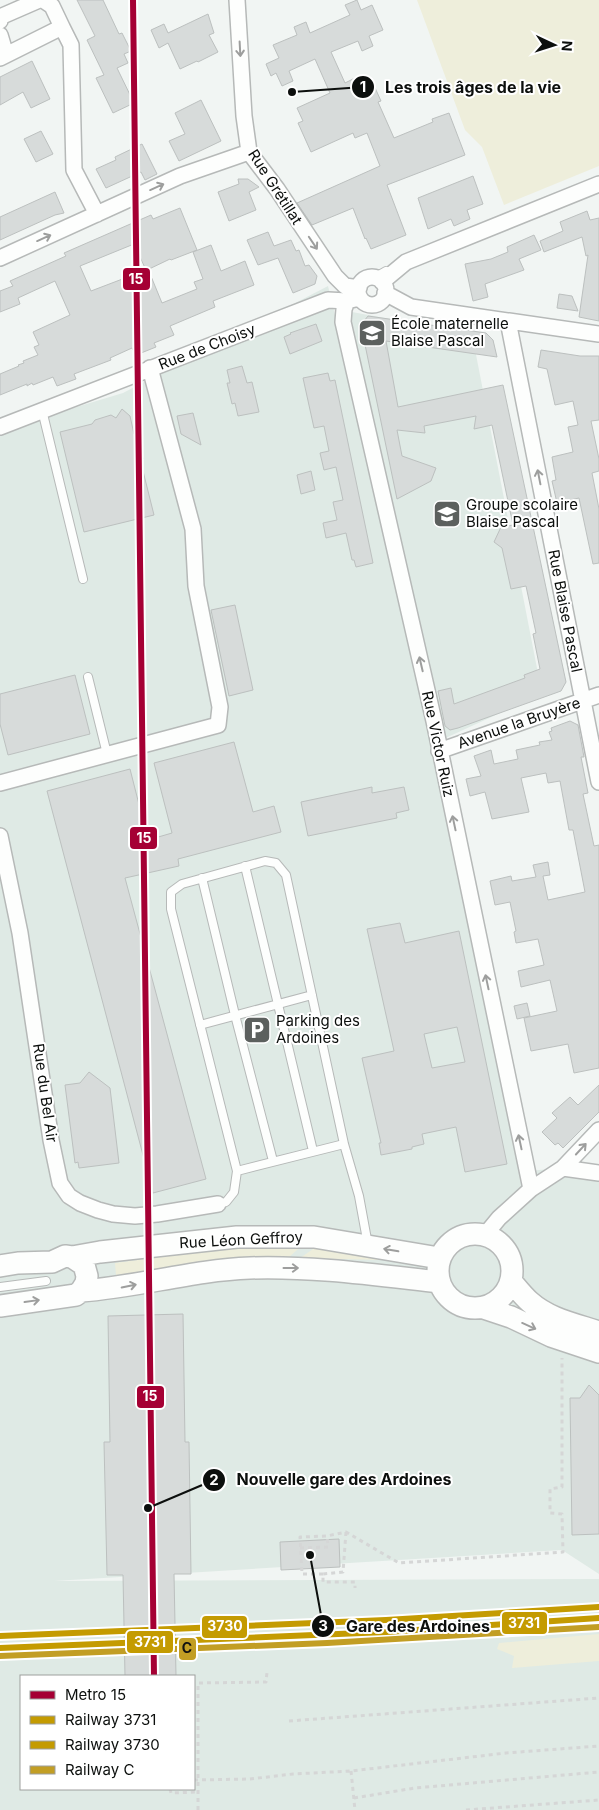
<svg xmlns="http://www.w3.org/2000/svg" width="599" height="1810" viewBox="0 0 599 1810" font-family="Inter,sans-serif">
<rect width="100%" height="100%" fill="#f1f5f3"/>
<path fill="#dfeae5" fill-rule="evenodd" d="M328,286l111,465 88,420 36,-3 36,5v401l-37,-24 -508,31 545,-2v231h-599v-1380l123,-37zM21,1676h173v113h-173z
M341,310l131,24 70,360 -103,47z"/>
<path fill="#eeeedb" d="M417,0h182v166l-95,39 -22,-58 -17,-17z
M304,1244l-15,13 -39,1 -134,17 -1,-12 135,-18z
M319,1245l61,11v4l-80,-2z
M599,1634v27l-87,7 2,-12 -17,-7 2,-6z"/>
<path fill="#d7dbda" stroke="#bcc0bf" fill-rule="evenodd" d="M77,0h26l16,34 3,-1 9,18 -7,3 4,9 -11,5 17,35 -21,10 -17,-35 8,-3 -17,-35 8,-4z
M357,0l4,10 11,-5 11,25 -14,6 4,10 -11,5 -4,-10 -27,11 14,31 10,-5 3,7 13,-6 10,22 -3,1 16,36 39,-16 -1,-3 17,-6 16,42 -78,30 19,50 -35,14 -5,-11 -1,1 -12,-31 -41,17 -15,-22 83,-37 -13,-33 -12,5 -2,-5 -42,19 -13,-29 5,-2 -6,-13 33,-15 -15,-34 -26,12 4,10 -11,5 -6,-13 -5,3 -5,-12 13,-6 -6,-13 24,-10 -3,-8 12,-5 4,11 40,-18 -5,-10z
M208,14l6,19 -5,2 9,17 -20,10 -1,-1 -17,8 -12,-26 -9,5 -8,-18 13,-6 4,9z
M32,61l18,38 -19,9 -8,-16 -23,13v-28z
M201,100l20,41 -42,20 -10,-20 16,-7 -10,-21z
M41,131l12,23 -17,8 -12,-23z
M142,144l15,30 -12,6 -4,-8 -35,16 -10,-19 20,-9 -1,-3z
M473,176l10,28 -16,6 3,9 -16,7 -3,-7 -23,10 -10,-31z
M238,179h10l11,8 -10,5 7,18 -27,11 -11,-29 21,-8z
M55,192l9,21 -9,2 -55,25v-23z
M180,208l17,42 -26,10 -1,-1 -23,11 1,-1 14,34 35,-14 -3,-7 9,-3 -10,-27 18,-7 10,26 24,-10 9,24 -41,16 2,6 -45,19 4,9 -20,8 2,4 -20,8 -4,-7 -22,10 1,2 -37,14 2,5 -19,7 -4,-9 -20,8 -1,-2 -5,3v-2l-27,11v-21l19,-8 -1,-1 6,-2 -1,-2 15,-6 -4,-8 5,-2 -6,-13 37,-17 -15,-34 -37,17 2,6 -20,8v-21l13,-5 -3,-5 56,-25 -2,-3 87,-38 2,4zM134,244l12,26 -55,21 -11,-25z
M587,211l3,9 9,-2v103l-20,-4 9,-62 -2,1 -4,-19 -38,15 -4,-11 23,-10 -3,-9z
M268,232l6,14 17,-6 5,11 3,-1 6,16 4,-1 8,11 -2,8 -22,9 -15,-35 -20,7 -11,-25z
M534,235l7,15 -22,9 5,11 -39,14 3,13 -15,4 -8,-37 26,-5 17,-7 -1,-5z
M559,294l13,2 6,15 -21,-3z
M368,316l118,17 7,7 4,17 -111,-16 12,66 105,-22 63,297 -5,9 -103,37 -8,2 -5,-4 -7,-35 13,-3 3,16 71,-26 -1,-3 16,-6 -7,-35 3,-1 -10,-47 -15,3 -9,-41 -8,-6 7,-15 12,-2 -21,-100 -18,4 2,-13 -52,10 1,7 -28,-3 5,26 34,12 -5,13 -34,18 -34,-164 1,-14z
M316,324l6,17 -32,13 -6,-17 7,-3 -1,-1z
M541,350l39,6h19v64l-8,1 8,38v12l-7,2 7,36v54l-6,1 -14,-66 -22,5 -5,-22 4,-1 -4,-23 21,-5 -5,-25 10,-2 -5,-24 -18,4 -8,-36 -9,-2z
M242,366l5,17 5,-1 7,30 -21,4 -3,-13 -3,1 -5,-21h3l-3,-13z
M328,373l2,8 5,-1 38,183 -17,4 -2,-7h-2l-6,-27 -20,5 -3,-15 14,-3 -4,-18 10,-2 -7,-33 -12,3 -4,-17 9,-2 -5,-25 -10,2 -11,-50z
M122,409l8,7 4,18h3l6,25h-3l14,56 -70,17 -24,-100 32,-8 3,-4 16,-5 5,3z
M193,413l8,32 -20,-11 -4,-18z
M311,471l4,19 -14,4 -4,-19z
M235,605l18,85 -24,6 -18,-86z
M75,675l15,59 -82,21 -8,-31v-30z
M570,721l8,4 6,32h-3l7,36 -5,1 11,52 5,-1v223l-25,5 -6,-29 -37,7 -7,-33 33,-7 -7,-31 -29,7 -3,-16 26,-6 -6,-26 -22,4 -2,-11 2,-1 -6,-29 -15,3 -5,-24 21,-5 1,5 24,-4 -3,-12 15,-3 2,13 -7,1 5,24 37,-8 -12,-62h-4l-9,-49 -12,2 -2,-10 -25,5 8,34 -37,7 -7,-27 -15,4 -4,-17 15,-3 -7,-20 17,-6 3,14 24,-5 -2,-9 24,-5 -1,-3 13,-2 -3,-8 3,-1 -1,-3z
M234,742l19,70 21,-6 7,26 -103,27 1,7 -54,12 81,301 -53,14 -106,-402 83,-22 18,71 24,-7 -18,-70z
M372,787v6l32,-6 5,23 -13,3 1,5 -89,18 -7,-34z
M400,923l5,20 54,-12 48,233 -42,8 -9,-45 -34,7 2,10 -12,3v2l-31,6 -2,-12h2l-19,-85 32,-7 -27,-122zM457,1027l8,35 -33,6 -8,-34z
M527,1003l3,13 -13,3 -3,-13z
M89,1072l21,16 9,75 -40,5 -1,-6 -3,1 -10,-78 15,-2z
M599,1085v27l-36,36 -5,-5 -3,2 -13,-13 15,-14 -5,-5 18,-16 8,8z
M183,1314l2,128h4l2,132h-17l2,102h-51l-2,-101h-16l-3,-133h6l-2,-126z
M589,1385l10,10v139l-27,1 -2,-137h10z
M339,1539l1,28 -59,3 -1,-28z"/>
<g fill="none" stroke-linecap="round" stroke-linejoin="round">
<g stroke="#b6b9b8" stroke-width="10">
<path id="lane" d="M374,278l12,-7
M42,410l41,169
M88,677l19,77
M245,866l68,285
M202,878l33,137 38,146
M200,1025l112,-30
M237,1171l-66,-262v-17l11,-8 83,-23 11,2 10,12 58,269 15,52 9,49
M218,1204l8,-2 8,-10 3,-21 107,-27
M0,1287l46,-6"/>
</g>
<g stroke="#b6b9b8" stroke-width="18">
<path id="street" d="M43,0l9,6 10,21
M237,0l7,116 5,36 28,37 58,87 10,10 14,2
M0,21v-4l39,-17
M0,35l6,20
M0,58l62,-31 9,18 3,125 23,44
M0,258l180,-82 69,-24
M358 291a14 14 0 1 1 28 0a14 14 0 1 1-28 0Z
M382,282l24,-20 193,-78
M385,293l26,14 188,27
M347,301l-3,8 -1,13 91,399 97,468
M508,321l91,461
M0,427l328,-127 19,1 12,-3
M439,751l160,-56
M0,783l218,-58 2,-18 -24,-121 -3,-57 -43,-161
M0,836l20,97 31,207 9,43 9,13 11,7 18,7 15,4 22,2 22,-2 61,-10
M563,1168l36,5
M485,1235l14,-17 32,-29 32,-21 36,-38"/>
</g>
<g stroke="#b6b9b8" stroke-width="24">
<path id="secondary" d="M438 1271a37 37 0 1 1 74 0a37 37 0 1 1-74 0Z
M72,1257l28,-5 137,-15h77l125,21
M0,1266l18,-3 34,-1 13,-6 7,1 12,8 3,11 -1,7 -5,8 -5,4 -76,11
M511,1281c6,7 12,15 19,21 19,17 45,22 69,30
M81,1291c57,-4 112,-21 169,-23 63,-2 126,7 189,14
M484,1308l27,9 40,19 48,16"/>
</g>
<path stroke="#d5d6d6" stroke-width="3" stroke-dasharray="4 4" stroke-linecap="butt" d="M346,1532l-3,40 -20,2v8h32v6
M300,1548l28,-1 -1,-11
M323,1574h-21l-2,-37 27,-1 19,-4 53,31 164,-11 -1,-38 -12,-1v-24l12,-2v-129
M289,1721l310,-23
M351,1771l4,39
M194,1780l56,-1 43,-5 58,-3 155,-18 93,-7
M170,1789l1,4 26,-1
M354,1798l61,-10 184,-16
M466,1810l133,-10"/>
<use href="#lane" stroke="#fdfefd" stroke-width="8"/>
<use href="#street" stroke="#fdfefd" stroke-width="15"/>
<use href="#secondary" stroke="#fdfefd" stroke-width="21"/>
<path stroke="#d5d6d6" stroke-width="3" stroke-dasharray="4 4" stroke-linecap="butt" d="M198,1810v-127l68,-1 1,-10"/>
<g stroke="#fff" stroke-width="10">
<path id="rail-1" d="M0,1648l386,-16 213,-14"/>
</g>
<g stroke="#fff" stroke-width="10">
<path id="rail-2" d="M0,1636l386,-16 213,-13"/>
</g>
<g stroke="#fff" stroke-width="10">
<path id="rail-3" d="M0,1656l327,-13 272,-16"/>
</g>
<use href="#rail-1" stroke="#c49b01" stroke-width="6"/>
<use href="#rail-2" stroke="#c49b01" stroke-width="6"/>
<use href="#rail-3" stroke="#c29e24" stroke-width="6"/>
<g stroke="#fff" stroke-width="10">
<path id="metro-1" d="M133,0l21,1676"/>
</g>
<use href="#metro-1" stroke="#a50034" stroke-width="6"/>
</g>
<defs><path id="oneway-shaft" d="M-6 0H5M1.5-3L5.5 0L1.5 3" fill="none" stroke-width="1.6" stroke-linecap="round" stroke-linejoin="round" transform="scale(1.25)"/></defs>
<g stroke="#9d9e9d">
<use href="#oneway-shaft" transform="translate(240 49) rotate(87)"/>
<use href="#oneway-shaft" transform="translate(157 187) rotate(-24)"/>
<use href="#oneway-shaft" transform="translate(44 238) rotate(-24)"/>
<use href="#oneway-shaft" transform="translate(313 243) rotate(56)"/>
<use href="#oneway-shaft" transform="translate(539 477) rotate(-101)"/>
<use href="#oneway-shaft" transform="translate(421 664) rotate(-103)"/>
<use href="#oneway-shaft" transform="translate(454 823) rotate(-102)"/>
<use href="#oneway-shaft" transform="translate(487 982) rotate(-102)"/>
<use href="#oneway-shaft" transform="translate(520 1142) rotate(-102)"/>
<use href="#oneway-shaft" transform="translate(581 1149) rotate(-47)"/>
<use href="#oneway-shaft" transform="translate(391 1250) rotate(-170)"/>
<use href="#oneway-shaft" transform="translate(291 1268)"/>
<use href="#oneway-shaft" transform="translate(129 1286) rotate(-12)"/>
<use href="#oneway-shaft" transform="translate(32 1301) rotate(-8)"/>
<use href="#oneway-shaft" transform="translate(529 1326) rotate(24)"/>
</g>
<defs>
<g id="school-square" transform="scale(1.4375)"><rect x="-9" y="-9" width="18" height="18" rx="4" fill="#5c605e" stroke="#fff"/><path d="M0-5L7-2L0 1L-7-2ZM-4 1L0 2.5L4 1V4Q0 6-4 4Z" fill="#fff"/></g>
<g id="parking-square" transform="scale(1.4375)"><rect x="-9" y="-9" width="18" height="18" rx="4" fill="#5c605e" stroke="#fff"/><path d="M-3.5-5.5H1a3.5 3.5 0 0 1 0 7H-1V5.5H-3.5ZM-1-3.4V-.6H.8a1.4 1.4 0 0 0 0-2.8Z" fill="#fff"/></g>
</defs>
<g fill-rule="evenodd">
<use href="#school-square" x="372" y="333"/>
<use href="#school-square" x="447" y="514"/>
<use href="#parking-square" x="257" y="1030"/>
</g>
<g text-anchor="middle" stroke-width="4" stroke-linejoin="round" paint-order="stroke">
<g font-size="15" fill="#0c0f0d" stroke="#fff">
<text transform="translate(275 187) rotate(57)" y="5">Rue Grétillat</text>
<text transform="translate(207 347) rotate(-21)" y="5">Rue de Choisy</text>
<text transform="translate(565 611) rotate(79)" y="5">Rue Blaise Pascal</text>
<text transform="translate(519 723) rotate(-19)" y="5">Avenue la Bruyère</text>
<text transform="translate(438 744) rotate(78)" y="5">Rue Victor Ruiz</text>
<text transform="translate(45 1093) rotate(82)" y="5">Rue du Bel Air</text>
<text transform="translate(241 1240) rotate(-3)" y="5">Rue Léon Geffroy</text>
</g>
<g font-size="15" fill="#0c0f0d" stroke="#fff" text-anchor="start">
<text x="391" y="329">École maternelle<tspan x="391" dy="17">Blaise Pascal</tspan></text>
<text x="466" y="510">Groupe scolaire<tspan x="466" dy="17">Blaise Pascal</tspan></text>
<text x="276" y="1026">Parking des<tspan x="276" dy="17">Ardoines</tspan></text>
</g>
</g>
<path fill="none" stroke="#0c0f0d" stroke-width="2" d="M292 92L363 87M148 1508L214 1480M310 1555L323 1626"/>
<g fill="#0c0f0d" stroke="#fff" stroke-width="2">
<circle cx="292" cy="92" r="5"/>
<circle cx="148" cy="1508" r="5"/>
<circle cx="310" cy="1555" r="5"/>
<circle cx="363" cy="87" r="12"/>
<circle cx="214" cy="1480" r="12"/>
<circle cx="323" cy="1626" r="12"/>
</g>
<g font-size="15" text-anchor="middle" font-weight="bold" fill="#fff">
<text x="363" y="92">1</text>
<text x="214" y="1485">2</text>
<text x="323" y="1631">3</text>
</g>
<g font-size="16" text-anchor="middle" font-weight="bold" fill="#0c0f0d" stroke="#fff" stroke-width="4" stroke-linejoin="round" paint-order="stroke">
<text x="473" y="93">Les trois âges de la vie</text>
<text x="344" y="1485">Nouvelle gare des Ardoines</text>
<text x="418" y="1632">Gare des Ardoines</text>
</g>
<g stroke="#fff" stroke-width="2">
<rect x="122" y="267" width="29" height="24" rx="5" fill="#a50034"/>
<rect x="129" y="826" width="29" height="24" rx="5" fill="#a50034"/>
<rect x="136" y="1385" width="29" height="24" rx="5" fill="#a50034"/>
<rect x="501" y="1611" width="47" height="24" rx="5" fill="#c49b01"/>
<rect x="201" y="1615" width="47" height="24" rx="5" fill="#c49b01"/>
<rect x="126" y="1630" width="48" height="24" rx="5" fill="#c49b01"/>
<rect x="178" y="1637" width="19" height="24" rx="5" fill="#c29e24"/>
</g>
<g font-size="14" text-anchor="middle" font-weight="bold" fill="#fff">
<text x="136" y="284">15</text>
<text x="144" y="843">15</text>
<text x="150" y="1401">15</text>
<text x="524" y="1628">3731</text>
<text x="225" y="1631">3730</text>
<text x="150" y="1647">3731</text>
</g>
<g font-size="14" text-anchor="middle" font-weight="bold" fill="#111">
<text x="187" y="1653">C</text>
</g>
<rect x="20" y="1675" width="175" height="115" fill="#ffffff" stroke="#9e9f9e"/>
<rect x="30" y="1691" width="25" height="8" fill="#a50034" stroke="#9e9f9e"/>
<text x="65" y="1700" font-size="15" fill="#0c0f0d">Metro 15</text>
<rect x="30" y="1716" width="25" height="8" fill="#c49b01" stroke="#9e9f9e"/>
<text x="65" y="1725" font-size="15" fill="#0c0f0d">Railway 3731</text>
<rect x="30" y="1741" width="25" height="8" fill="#c49b01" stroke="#9e9f9e"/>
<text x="65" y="1750" font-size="15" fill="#0c0f0d">Railway 3730</text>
<rect x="30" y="1766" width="25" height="8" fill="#c29e24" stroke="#9e9f9e"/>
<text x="65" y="1775" font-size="15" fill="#0c0f0d">Railway C</text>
<g transform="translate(554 45) rotate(94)" stroke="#ffffff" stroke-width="4" paint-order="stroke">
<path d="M0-4L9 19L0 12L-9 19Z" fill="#0c0f0d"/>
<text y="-8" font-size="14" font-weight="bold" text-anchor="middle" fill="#0c0f0d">N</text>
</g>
</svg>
